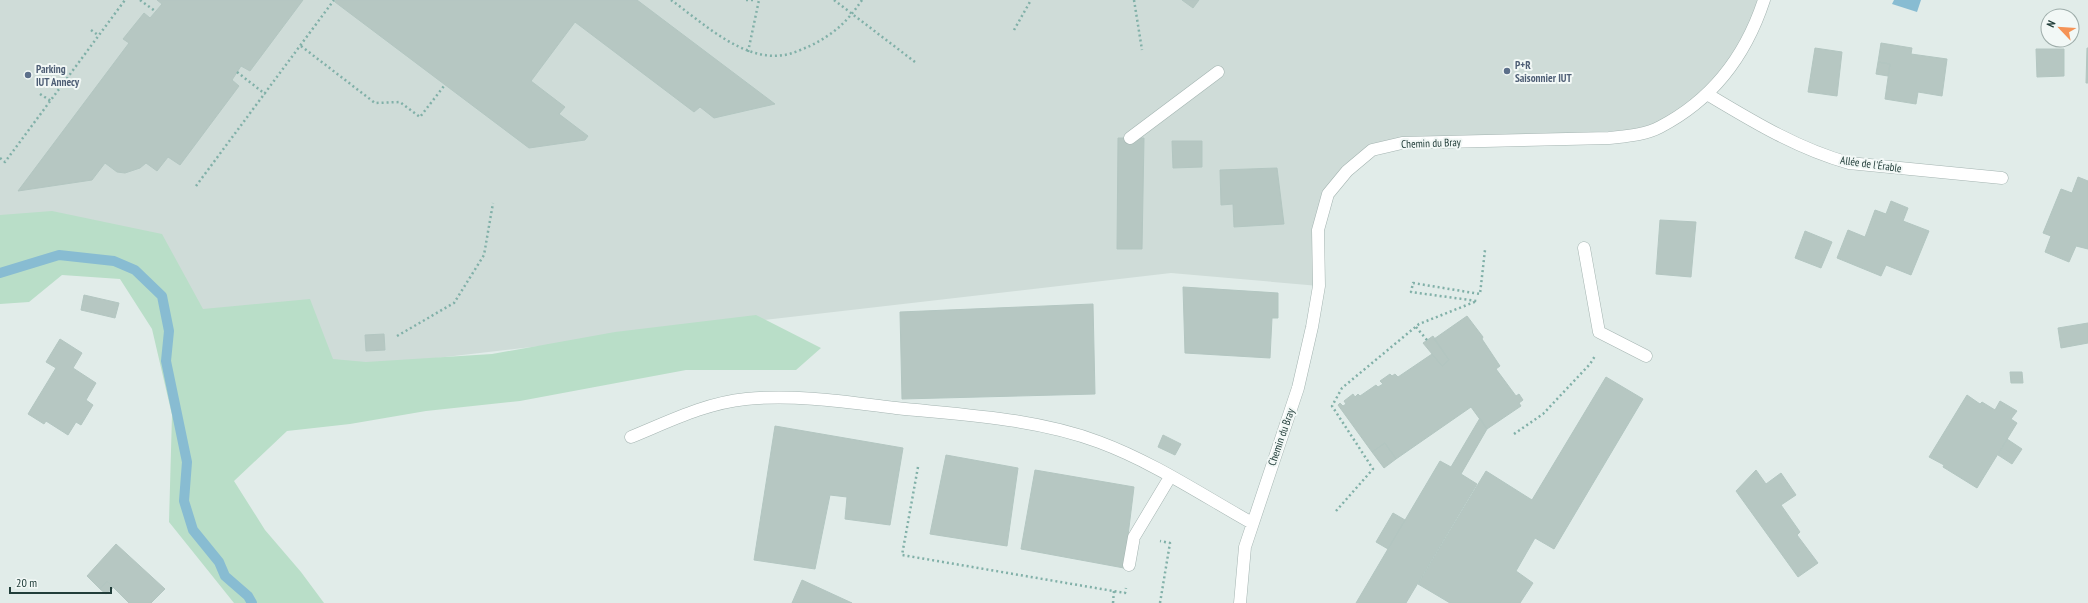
<svg xmlns="http://www.w3.org/2000/svg" width="2088" height="603" viewBox="0 0 2088 603" font-family="'PT Sans Narrow',sans-serif">
<rect width="100%" height="100%" fill="#e1ece9"/>
<path fill="#cfdcd8" d="M0,0h1764l-47,84 -62,45 -127,6 -156,15 -44,44 -10,36 1,56 -148,-13 -865,100 -171,-103 -135,3z"/>
<path fill="#b9dec8" d="M52,211l110,23 41,75 107,-10 23,60 33,3 126,-8 123,-22 141,-17 65,33 -25,22h-110l-166,31 -94,10 -76,13 -63,7 -53,50 31,49 36,42 23,31h-90l-65,-81 3,-107 -20,-86 -32,-50 -58,-4 -33,27 -29,2v-89z"/>
<path fill="#88bcd2" d="M1894,0h27l-4,12 -25,-8z"/>
<g fill="none" stroke-linecap="round" stroke-linejoin="round">
<path stroke="#88bcd2" stroke-width="10" d="M0,273l59,-18 55,6 21,9 27,26 7,35 -3,30 21,101 -3,39 9,29 26,32 6,14 23,20 4,7"/>
</g>
<path fill="#b6c7c2" stroke="#b3c6c1" d="M157,0h146l-53,71 -9,-5 -9,14 7,6 -59,79 -12,-8 -11,14 -11,-8 -6,5 -15,5 -8,-1 -12,-9 -13,17 -74,11 111,-148 -6,-4 21,-26 6,5 12,-14z
M336,0h301l138,104 -61,14 -14,-11 -6,5 -119,-90 -44,59 34,26 -6,7 29,22 -3,4 -56,8 -194,-146z
M1182,0h17l-6,8z
M1881,43l31,5 -1,6 36,5 -5,37 -24,-4 -2,12 -31,-5 5,-35 -12,-2z
M1815,48l27,4 -5,44 -29,-4z
M2087,48h1v35h-2z
M2036,49h28v27l-27,1z
M1878,62l12,2 -2,12 -12,-2z
M1118,138h26l-2,111h-25z
M1172,141h30v26l-29,1z
M1277,168l7,56 -50,3 -1,-23 -12,1 -1,-35z
M2078,177l10,4v68l-12,-3 -7,16 -24,-10 6,-16 -8,-3 18,-44 11,4z
M1891,201l17,7 -5,13 26,10 -18,44 -25,-10 -5,11 -44,-18 11,-28 17,7 10,-27 11,4z
M1660,220l36,2 -5,55 -35,-3z
M1805,231l27,11 -11,26 -26,-10z
M1183,287l95,6v25h-6l-2,40 -85,-5z
M84,295l35,8 -4,15 -34,-8z
M1093,304l2,90 -193,5 -2,-87z
M1467,316l16,21 -1,2 18,27 -4,3 20,27 3,-2 4,6 -4,3 2,3 -34,23 -16,-22 -75,52 -11,-16 -13,9 -34,-47 2,-2 3,3 3,-2 -2,-3 9,-7 2,3 3,-3 2,2 16,-11 2,2 5,-3 -3,-3 10,-7 2,2 3,-2 3,3 34,-23 10,12 7,-6 -15,-21z
M2088,323v20l-27,5 -3,-20z
M384,334l1,16 -19,1 -1,-16z
M1433,336l16,24 -7,6 -19,-23z
M60,339l22,14 -9,15 23,15 -10,17 7,5 -12,20 -5,-3 -8,13 -22,-14 -2,3 -16,-10 28,-46 -10,-6z
M2010,372h12l1,11h-12z
M1606,377l37,22 -89,150 -19,-11 -19,33 17,12 -13,20h-70l-32,-19 68,-113 46,29z
M1967,395l13,9 2,-2 13,8 5,-9 17,10 -6,8 6,4 -40,65 -34,-21 1,-2 -15,-8z
M1480,418l7,11 -26,45 16,10 -71,119h-50l84,-142 11,6z
M775,426l128,22 -13,77 -45,-6 2,-22 -17,-2 -15,74 -61,-9z
M1163,435l18,9 -6,11 -17,-8z
M2007,439l15,10 -10,15 -14,-9z
M1385,443l11,16 -12,9 -12,-16z
M946,455l72,13 -11,78 -77,-12z
M1035,470l99,17 -10,81 -103,-19z
M1756,470l10,14 15,-11 15,22 -15,10 19,27 -3,3 21,28 -20,14 -62,-86z
M1393,513l12,7 -17,29 -12,-7z
M116,544l49,45 -14,14h-22l-22,-22 -7,8 -13,-13z
M802,580l50,23h-60z
M107,581l6,7 -7,6 -6,-5z"/>
<g fill="none" stroke-linecap="round" stroke-linejoin="round">
<g stroke="#a4b4b1" stroke-width="13">
<path id="minor" d="M1707,94c45,27 91,55 142,69l153,15
M1130,138l88,-66
M1584,248l15,84 47,24
M631,437c37,-15 74,-34 115,-38 49,-5 101,3 150,9 67,7 139,10 203,34 54,20 103,53 153,81
M1129,565l5,-28 36,-60
M1240,603l5,-56 53,-159 14,-61 7,-41 -1,-56 10,-36 19,-23 25,-21 30,-7 207,-5c17,-2 36,-3 51,-11 52,-27 86,-72 104,-127"/>
</g>
<path stroke="#81b0a8" stroke-width="2.5" stroke-dasharray="2 3" stroke-linecap="butt" d="M140,0l15,11
M671,0c31,22 72,62 113,55 9,-1 18,-6 26,-9 24,-12 37,-24 52,-46
M746,0h8
M834,0l81,62
M1134,0l8,50
M91,30l7,5
M1014,30l17,-30
M301,46l74,57 25,-1 20,15 24,-31
M748,52l11,-52
M237,72l28,22
M40,94l11,7
M0,158l5,4 120,-162
M196,186l138,-186
M1416,327l11,13
M397,336l57,-33 30,-48 9,-52
M1514,434l29,-20 47,-50 5,-8
M918,467l-16,88 223,38 1,-5
M1336,511l37,-42 -41,-63 10,-18 77,-64 58,-23 -66,-9 2,-9 67,11 5,-44
M1113,603l1,-12
M1160,603l10,-60 -10,-2"/>
<use href="#minor" stroke="#fff" stroke-width="12"/>
</g>
<g fill="#5c6f8a" stroke="#f2f8f6" stroke-width="1.5">
<circle cx="1507" cy="71" r="4"/>
<circle cx="28" cy="75" r="4"/>
</g>
<g text-anchor="middle" stroke-width="4" stroke-linejoin="round" paint-order="stroke">
<g font-size="11" font-weight="bold" fill="#4e5e75" stroke="#f2f8f6" text-anchor="start">
<text x="1515" y="69">P+R<tspan x="1515" dy="13">Saisonnier IUT</tspan></text>
<text x="36" y="73">Parking<tspan x="36" dy="13">IUT Annecy</tspan></text>
</g>
<g font-size="11" fill="#213d39" stroke="#f2f8f6">
<text transform="translate(1431 143) rotate(-2)" y="4">Chemin du Bray</text>
<text transform="translate(1871 164) rotate(8)" y="4">Allée de l'Érable</text>
<text transform="translate(1281 437) rotate(-71)" y="4">Chemin du Bray</text>
</g>
</g>
<g transform="translate(2060 28) rotate(295)"><circle r="19" fill="#f2f8f6" stroke="#9eadaa"/>
<path d="M0-3L7 15L0 10L-7 15Z" fill="#f59356"/>
<text y="-6" font-size="11" font-weight="bold" text-anchor="middle" fill="#213d39">N</text>
</g>
<path d="M10 587v6h101v-6" fill="none" stroke="#213d39" stroke-width="2"/>
<text x="16" y="587" font-size="12" fill="#213d39" stroke="#f2f8f6" stroke-width="3" paint-order="stroke">20 m</text>
</svg>
